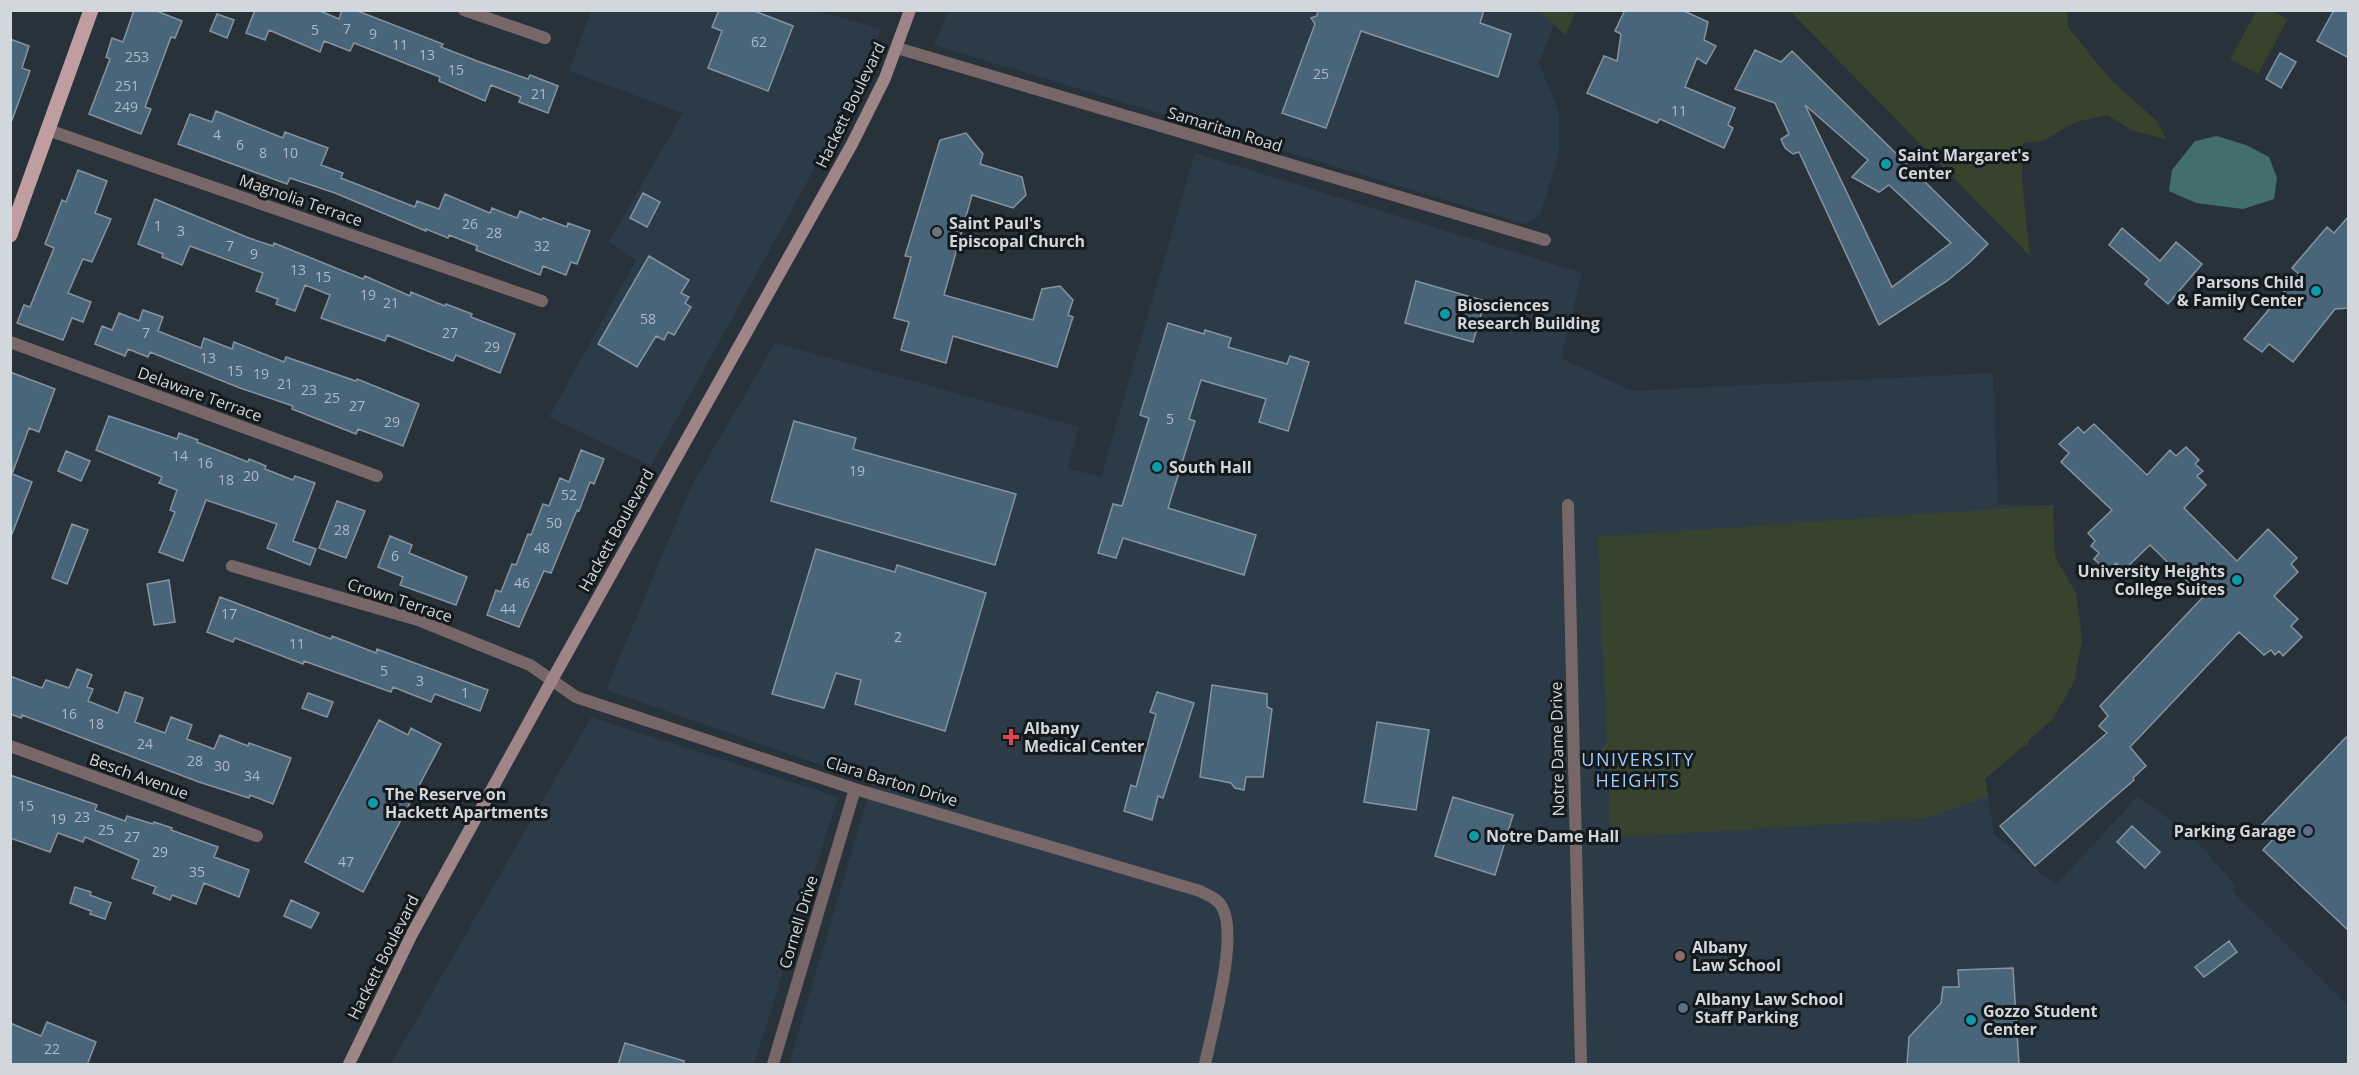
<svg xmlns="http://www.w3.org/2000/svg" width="2359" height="1075" viewBox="0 0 2359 1075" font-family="'Open Sans',sans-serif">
<rect width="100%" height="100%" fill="#27323a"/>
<path fill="#2b3c48" d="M591,11h226l65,18 -64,133 -167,304 -102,-49 87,-157 -27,-18 74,-129 -114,-42z
M948,11h611l-20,52 20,50v40l-19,62 -15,9 -591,-179z
M1195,153l387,120 -21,85 71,33 361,-18 5,132h55l2,52 21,36 6,46 -8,43 -22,38 -67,59 9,55 62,51 82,-89 55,41 43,49 -4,5 116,114v59h-1559l83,-281 -266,-93 84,-201 85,-146 304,84 -12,41 34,9z
M591,717l247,80 -84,267h-363z"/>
<path fill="#37432d" d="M2257,10l16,1 15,8 -30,55 -28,-15z
M1538,11v-1l38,1 -10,24z
M1790,11h277l1,16 42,52 48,43 8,17 -33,-8 -26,-16 -31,7 -33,19 -20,2 -1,36 8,77z
M2053,505l2,52 21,36 6,46 -8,43 -22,38 -24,21v5l-6,1 -37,32 3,17 -61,22 -316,20 -3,-71h-5l-1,-21 5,-1 -9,-208z"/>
<path fill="#436e6e" d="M2217,136l29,9 23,12 8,21 -3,21 -31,10 -47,-6 -27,-12 3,-21 23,-29z"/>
<path fill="#48657a" stroke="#87949e" stroke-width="1.5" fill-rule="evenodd" d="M134,10h20l28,11 -7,17 -4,-1 -26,70 6,2 -10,25 -52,-20 21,-55 -4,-2 6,-19 11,4z
M255,10h63l21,9 3,-9h13l88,34 -2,3 36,14 51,18 2,-4 28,11 -10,27 -29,-11 2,-5 -30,-12 -6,16 -46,-20 1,-4 -86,-34 -4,8 -26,-10 -4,11 -51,-22 -4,10 -19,-7z
M719,10h33l41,16 -25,65 -60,-23 14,-37 -10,-4z
M1318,10h166l-4,13 31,11 -13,43 -137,-46 -35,97 -44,-15 33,-89 -4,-6 6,-2z
M1625,10h57l26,12 -4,18 12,6 -10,18 -9,-6 -12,29 50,21 -7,17 5,3 -9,20 -64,-29 -3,4 -70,-30 17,-37 13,5 4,-27 -6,-3z
M2334,10h15v48l-32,-17z
M217,14l17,6 -7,18 -17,-7z
M10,39l19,7 -7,22 8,3 -18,49 -2,-1z
M1755,50l26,12 11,-11 196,193 -18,18 -23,19 -68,44 -80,-173 -6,2 -8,-6 -4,-9 8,-5 -14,-31 -40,-14zM1805,105l63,55 -16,17 27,15 10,-7 62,58 -59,44z
M2280,53l16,9 -15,26 -15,-9z
M216,111l67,27 2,-6 43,16 -7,17 22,8 -2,5 74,29 2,-6 22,8 6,-15 45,19 2,-5 25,10 3,-7 22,9 1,-2 24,9 1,-4 22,8 -13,33 -6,-2 -5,13 -23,-9 -3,9 -64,-25 1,-4 -28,-11 -1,3 -22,-9v2l-91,-38 -45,-15 -3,6 -109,-40 12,-30 22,8z
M966,133l17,21 -3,10 42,13 4,18 -13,13 -41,-13 -28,100 89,25 9,-31 18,-3 13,14 -5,15 5,2 -16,50 -104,-31 -7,27 -45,-13 8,-28 -15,-4 17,-61 -6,-1 35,-116z
M78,170l29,11 -12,32 16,6 -19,43 -9,-3 -15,34 23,9 -8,20 -11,-4 -9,22 -46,-17 7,-18 6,2 24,-59 -9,-4 17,-44 4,2z
M643,193l17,9 -13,25 -17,-9z
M155,199l94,39 24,8 1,-3 89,36 2,-3 45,20 1,-4 34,14 1,-2 26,10 -1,3 44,17 -15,39 -44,-18 -3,6 -66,-26 -2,6 -64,-23 9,-23 -25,-10 -10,26 -19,-7 2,-5 -22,-8 7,-18 -73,-27 -8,19 -20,-8 1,-3 -25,-10z
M2349,216v92l-14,1 -42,53 -24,-18 -7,8 -18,-13 55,-65 -7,-6 35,-41 7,6z
M2122,228l38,33 16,-19 26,22 -34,40 -23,-20 4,-5 -40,-34z
M649,256l40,24 -8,13 8,4 -4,6 6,4 -17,28 -6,-3 -4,8 -8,-4 -19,31 -39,-23z
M1416,281l69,20 -12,41 -68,-19z
M143,310l20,7 -5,14 43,17 3,-10 28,11 2,-7 50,20 2,-5 70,24 1,-2 62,25 -16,42 -45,-17 -2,5 -64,-25 1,-3 -53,-18 -90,-36 -2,5 -20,-8 -3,7 -30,-12 7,-18 10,4 7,-17 20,8z
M1168,323l36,11 1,-4 26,8 -3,9 59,17 3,-8 19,6 -21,69 -29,-9 7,-23 -65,-19 -12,39 6,2 -27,87 88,27 -12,40 -121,-37 -7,20 -18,-5 15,-49 9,2 27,-88 -9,-3z
M10,372l45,17 -16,43 -10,-4 -17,46z
M109,416l68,23 2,-6 19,7 -1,2 51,20 1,-3 17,7 -1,3 28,11 2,-4 20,7 -22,58 23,8 -6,16 -43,-17 10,-24 -71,-24 -23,61 -24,-9 16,-40 -5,-2 7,-20 -18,-7 3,-6 -66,-27z
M794,421l62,17 -3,11 163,45 -21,71 -224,-64z
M2094,424l53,51 23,-25 6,6 10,-9 13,13 -4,4 8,7 -6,5 9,9 -22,23 53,53 31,-32 29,29 -6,6 7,8 -24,24 24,23 -7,7 11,11 -19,19 -4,-5 -4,4 -4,-5 -7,5 -25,-23 -109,115 16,19 -13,12 1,2 -99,86 -35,-40 107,-93 -8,-7 9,-10 -8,-10 103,-109 -53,-52 -26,25 -8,-7 -8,9 -14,-13 5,-6 -8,-7 4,-5 -7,-8 24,-23 -51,-48 8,-9 -10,-9 19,-17 6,6z
M581,450l23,9 -10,25 -4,-2 -11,29 -2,-1 -26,63 -7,-2 -25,56 -32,-12 9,-25 5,2 11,-28 4,1 12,-31 3,1 12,-31 6,2 11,-28 9,4z
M66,451l24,10 -9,20 -23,-10z
M10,473l22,9 -20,52 -2,-1z
M337,501l28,10 -19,47 -27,-10z
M72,524l16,6 -21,54 -15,-6z
M390,536l22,9 -3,8 58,24 -11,28 -56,-20 3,-8 -25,-10z
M816,549l79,23 2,-7 89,28 -41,138 -90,-27 6,-24 -25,-7 -12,35 -52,-14z
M169,580l6,42 -21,3 -7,-41z
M220,597l111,42 1,-3 44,17 1,-4 111,41 -8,21 -45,-17 -4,8 -38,-15 -2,5 -87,-31 -1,3 -68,-26 -2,4 -26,-10z
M77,669l15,6 -5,12 6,2 -5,12 30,12 7,-21 18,6 -8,24 30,11 6,-16 21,8 -5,14 27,10 6,-14 28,11 1,-3 42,15 -18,46 -23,-9 -1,3 -50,-16 -177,-67 -1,3 -11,-4v-38l32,12 4,-8 23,8z
M1212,685l55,9v13l5,2 -9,68h-17l-2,13 -9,-2 -4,-5 -31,-6z
M1157,692l37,11 -31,95 -5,-2 -6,24 -28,-9 7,-26 5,2 20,-73 -6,-2z
M308,693l25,9 -6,15 -25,-9z
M379,720l29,15 3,-7 30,16 -78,148 -58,-30z
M1377,722l52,8 -13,80 -52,-8z
M2349,734v197l-86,-81 12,-13 -13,-12z
M10,775l87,30 -2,5 30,11 2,-5 26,8 1,-2 18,6 -1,2 47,17 -4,10 35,13 -10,27 -35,-14 -8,21 -24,-9 -2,5 -17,-7 3,-6 -24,-9 7,-18 -54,-23 -2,5 -25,-9 -8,19 -40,-14z
M1453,797l60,18 -18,60 -60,-19z
M2132,826l28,26 -15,16 -28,-26z
M75,887l16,5 -1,3 21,8 -6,16 -15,-5 1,-3 -21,-8z
M291,900l28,13 -8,15 -27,-12z
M2229,941l8,11 -33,25 -9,-10z
M2013,968l6,97h-112l2,-28 32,-34 2,-16h16l-1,-17z
M47,1022l49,20 -9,23h-77v-42l31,13z
M625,1043l59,18 -1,4h-65z"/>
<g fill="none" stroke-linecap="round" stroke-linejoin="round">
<path stroke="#786768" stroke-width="12" d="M464,10l81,28
M897,48l648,192
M48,130l494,171
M10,342l367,134
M1568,505l13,559
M232,566l186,54 112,45 46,32 279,92 345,102c9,5 17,7 22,16 17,29 -10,123 -17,157
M10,746l247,90
M773,1064l82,-275"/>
<path stroke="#a08588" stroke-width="12" d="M349,1064l63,-130 140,-254 300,-536 33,-66 25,-68"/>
<path stroke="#bf9da0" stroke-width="15" d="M10,235l81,-225"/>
</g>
<g fill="#0f9aa8" stroke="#14191c" stroke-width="2">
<circle cx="1886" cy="164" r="6"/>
<circle cx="2316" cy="291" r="6"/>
<circle cx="1445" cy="314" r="6"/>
<circle cx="1157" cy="467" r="6"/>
<circle cx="2237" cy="580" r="6"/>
<circle cx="373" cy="803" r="6"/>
<circle cx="1474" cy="836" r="6"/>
<circle cx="1971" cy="1020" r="6"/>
</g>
<circle fill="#6b7280" stroke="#14191c" stroke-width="2" cx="937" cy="232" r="6"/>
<path fill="#e0444e" stroke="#14191c" stroke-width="2" d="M1008 728h6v6h6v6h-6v6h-6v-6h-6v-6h6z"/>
<g fill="#5c6f8a" stroke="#14191c" stroke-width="2">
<circle cx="2308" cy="831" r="6"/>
<circle cx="1683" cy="1008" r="6"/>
</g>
<circle fill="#8d6e63" stroke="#14191c" stroke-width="2" cx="1680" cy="956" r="6"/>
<g text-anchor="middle" stroke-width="6" stroke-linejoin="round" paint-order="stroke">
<g font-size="14" fill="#afbac4">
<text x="347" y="34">7</text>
<text x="315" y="35">5</text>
<text x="373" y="39">9</text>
<text x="759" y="47">62</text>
<text x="400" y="50">11</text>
<text x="427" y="60">13</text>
<text x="137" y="62">253</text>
<text x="456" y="75">15</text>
<text x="1321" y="79">25</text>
<text x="127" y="91">251</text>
<text x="539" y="99">21</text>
<text x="126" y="112">249</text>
<text x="1679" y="116">11</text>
<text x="217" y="140">4</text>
<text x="240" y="150">6</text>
<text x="263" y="158">8</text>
<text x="290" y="158">10</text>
<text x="470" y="229">26</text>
<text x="158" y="231">1</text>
<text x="181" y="236">3</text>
<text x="494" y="238">28</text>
<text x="230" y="251">7</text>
<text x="542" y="251">32</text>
<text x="254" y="259">9</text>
<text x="298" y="275">13</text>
<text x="323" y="282">15</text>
<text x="368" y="300">19</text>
<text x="391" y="308">21</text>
<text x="648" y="324">58</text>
<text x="146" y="338">7</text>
<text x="450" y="338">27</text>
<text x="492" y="352">29</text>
<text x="208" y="363">13</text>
<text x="235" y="376">15</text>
<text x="261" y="379">19</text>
<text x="285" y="389">21</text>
<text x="309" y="395">23</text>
<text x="332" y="403">25</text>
<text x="357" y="411">27</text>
<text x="1170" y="424">5</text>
<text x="392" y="427">29</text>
<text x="180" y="461">14</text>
<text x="205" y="468">16</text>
<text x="857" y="476">19</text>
<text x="251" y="481">20</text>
<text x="226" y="485">18</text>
<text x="569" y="500">52</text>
<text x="554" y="528">50</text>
<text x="342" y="535">28</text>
<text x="542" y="553">48</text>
<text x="395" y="561">6</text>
<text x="522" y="588">46</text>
<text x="508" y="614">44</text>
<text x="229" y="619">17</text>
<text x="898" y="642">2</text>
<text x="297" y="649">11</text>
<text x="384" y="676">5</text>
<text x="420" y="686">3</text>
<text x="465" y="698">1</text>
<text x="69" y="719">16</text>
<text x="96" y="729">18</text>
<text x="145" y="749">24</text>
<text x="195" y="766">28</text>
<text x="222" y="771">30</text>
<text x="252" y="781">34</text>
<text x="26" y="811">15</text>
<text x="82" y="822">23</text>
<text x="58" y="824">19</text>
<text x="106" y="835">25</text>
<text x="132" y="842">27</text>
<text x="160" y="857">29</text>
<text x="346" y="867">47</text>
<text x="197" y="877">35</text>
<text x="52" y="1054">22</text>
</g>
<g font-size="16" fill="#d1d7dd" stroke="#14191c">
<text transform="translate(850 105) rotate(-64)" y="6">Hackett Boulevard</text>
<text transform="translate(1225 129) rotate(17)" y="6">Samaritan Road</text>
<text transform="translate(301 200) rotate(19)" y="6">Magnolia Terrace</text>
<text transform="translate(200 394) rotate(20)" y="6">Delaware Terrace</text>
<text transform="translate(616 530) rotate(-61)" y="6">Hackett Boulevard</text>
<text transform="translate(400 600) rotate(18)" y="6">Crown Terrace</text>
<text transform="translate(1557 749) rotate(-91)" y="6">Notre Dame Drive</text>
<text transform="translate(139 776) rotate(20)" y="6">Besch Avenue</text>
<text transform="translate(892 781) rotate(17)" y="6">Clara Barton Drive</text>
<text transform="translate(798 922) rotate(-73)" y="6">Cornell Drive</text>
<text transform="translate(383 957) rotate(-63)" y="6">Hackett Boulevard</text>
</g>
<g font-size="16" font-weight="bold" fill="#d1d7dd" stroke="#14191c" text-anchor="start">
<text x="1898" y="161">Saint Margaret's<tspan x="1898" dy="18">Center</tspan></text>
<text x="949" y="229">Saint Paul's<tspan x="949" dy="18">Episcopal Church</tspan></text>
<text x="2304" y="288" text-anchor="end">Parsons Child<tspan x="2304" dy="18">&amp; Family Center</tspan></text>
<text x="1457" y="311">Biosciences<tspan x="1457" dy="18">Research Building</tspan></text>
<text x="1169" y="473">South Hall</text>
<text x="2225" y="577" text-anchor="end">University Heights<tspan x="2225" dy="18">College Suites</tspan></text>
<text x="1024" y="734">Albany<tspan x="1024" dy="18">Medical Center</tspan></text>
<text x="385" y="800">The Reserve on<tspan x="385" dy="18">Hackett Apartments</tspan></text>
<text x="2296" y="837" text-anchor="end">Parking Garage</text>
<text x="1486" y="842">Notre Dame Hall</text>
<text x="1692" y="953">Albany<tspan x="1692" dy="18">Law School</tspan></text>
<text x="1695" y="1005">Albany Law School<tspan x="1695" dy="18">Staff Parking</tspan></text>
<text x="1983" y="1017">Gozzo Student<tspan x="1983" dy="18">Center</tspan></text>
</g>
<g font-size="18" letter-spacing="1.5" fill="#9fcdfa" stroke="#14191c">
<text x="1638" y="766">UNIVERSITY<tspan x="1638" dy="21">HEIGHTS</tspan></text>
</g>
</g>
<rect width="2359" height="1075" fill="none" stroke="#d1d7dd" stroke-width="24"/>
</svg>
